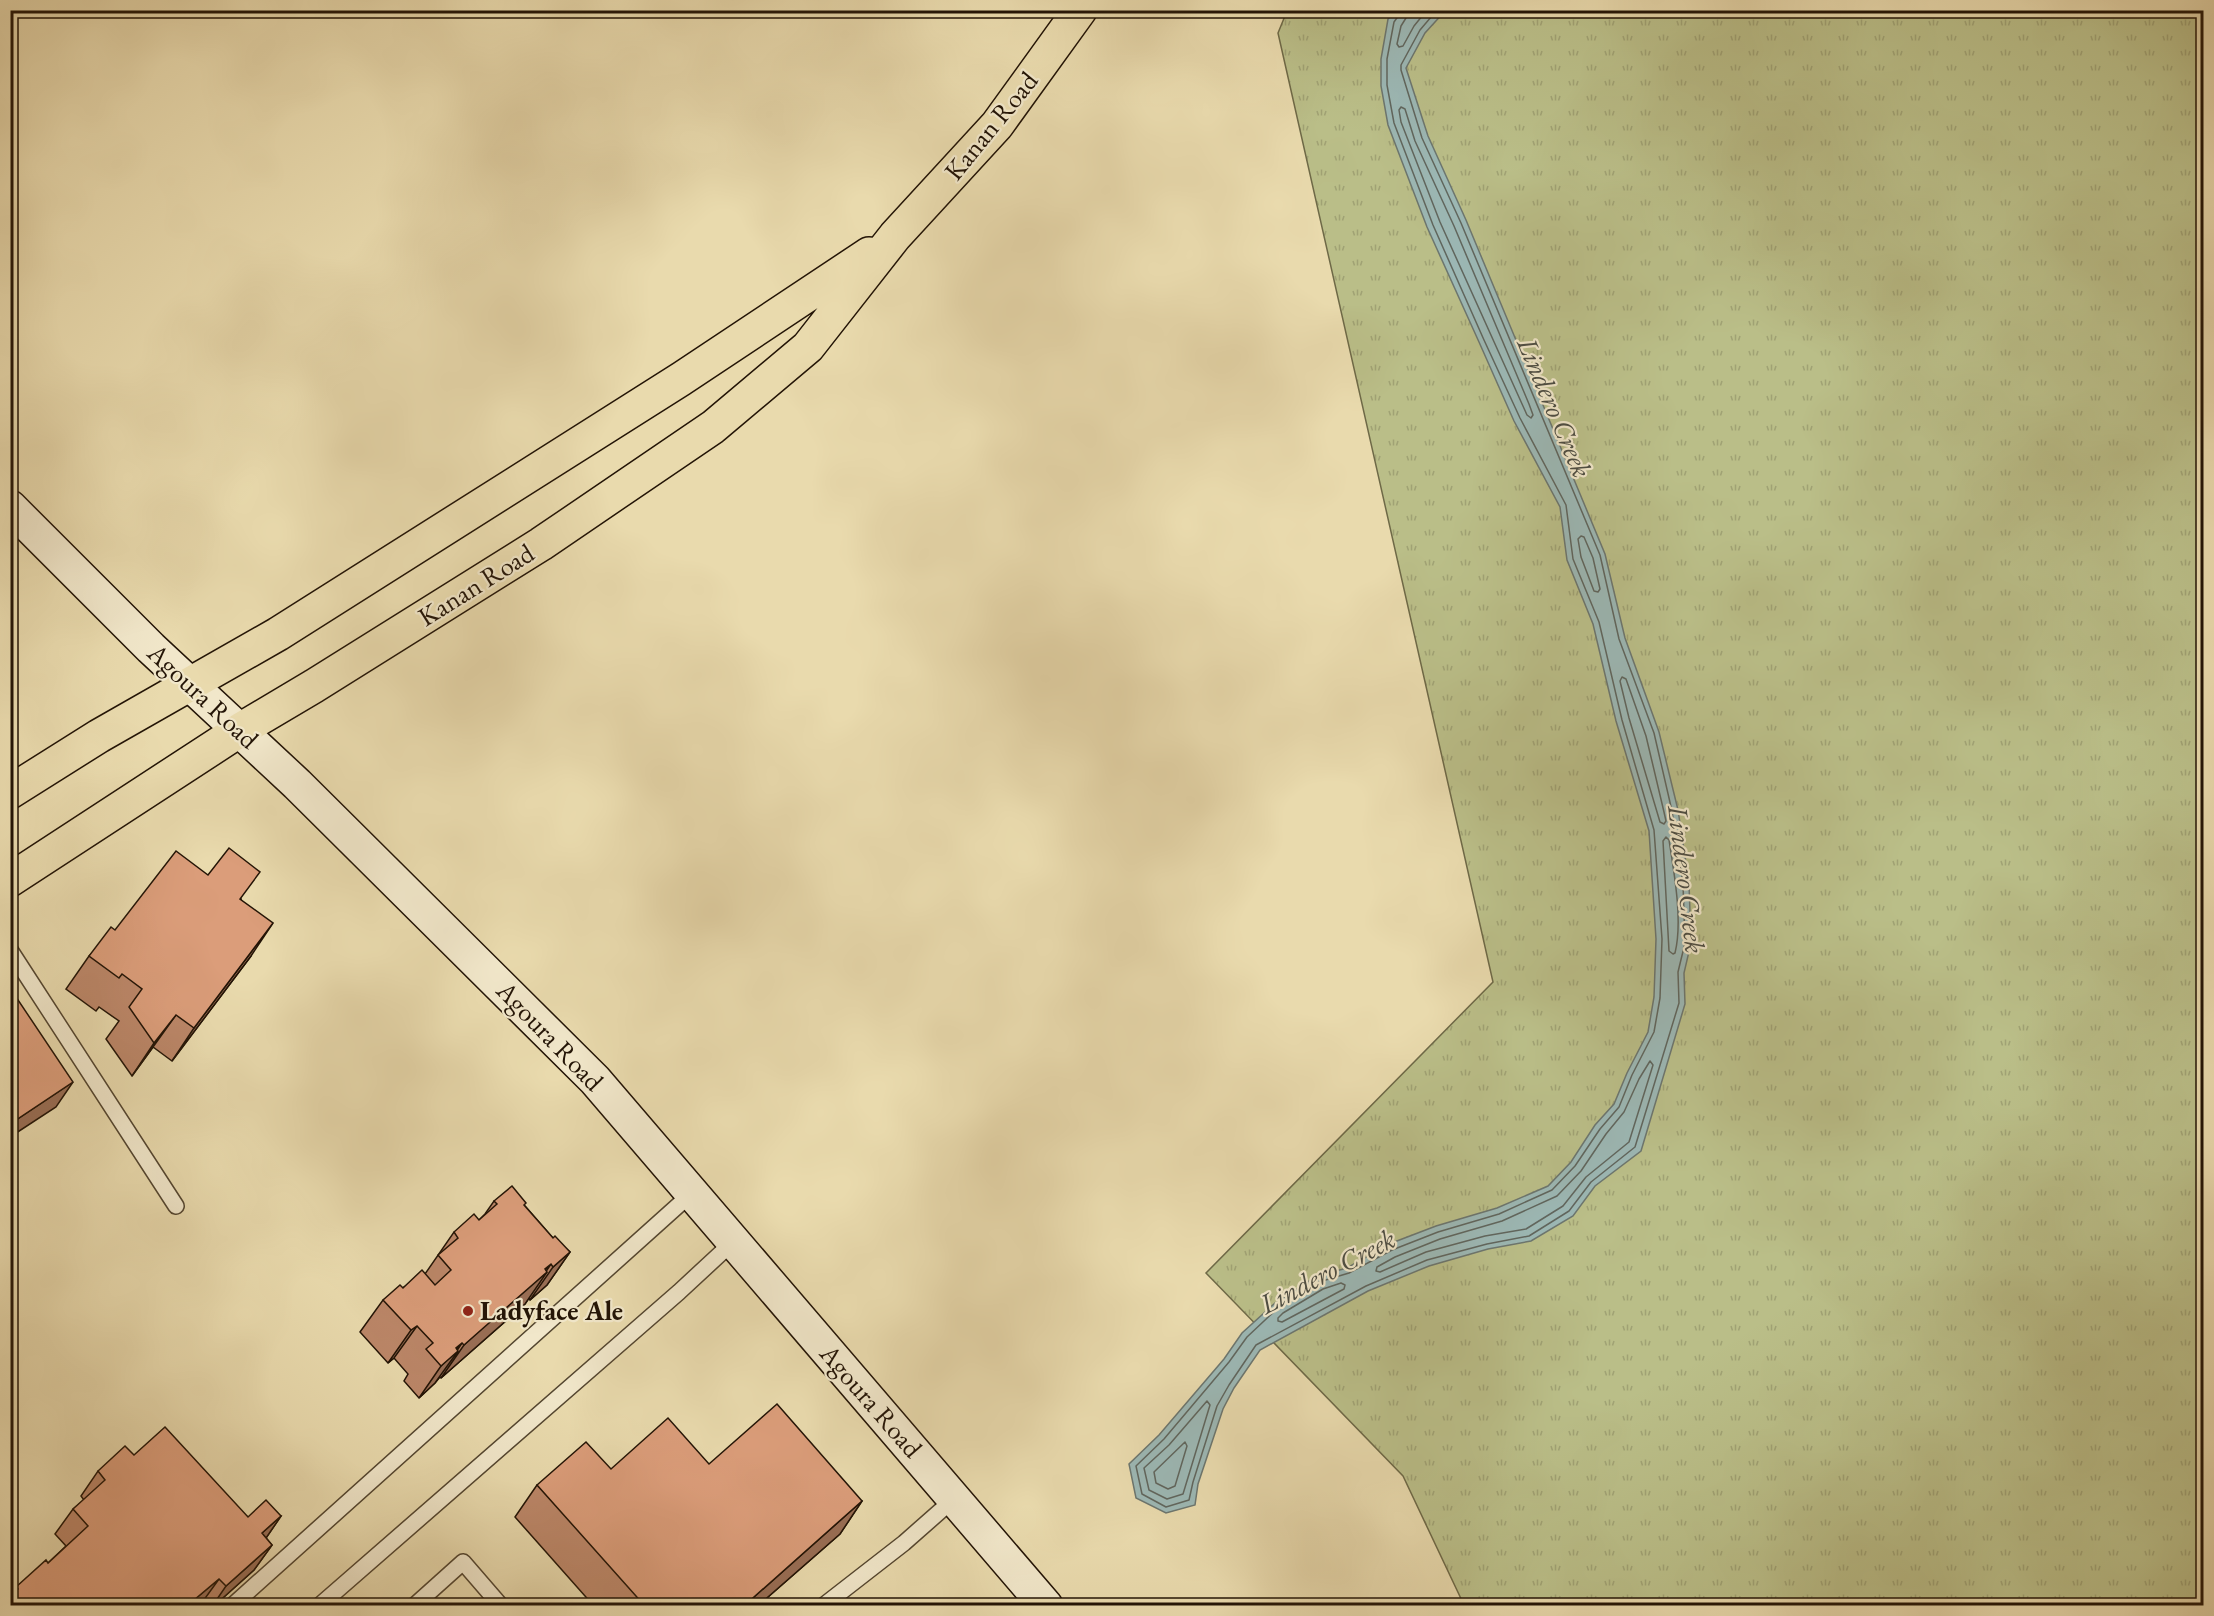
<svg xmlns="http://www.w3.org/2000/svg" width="2214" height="1616" viewBox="0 0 2214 1616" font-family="'EB Garamond',serif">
<defs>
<pattern id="grass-tufts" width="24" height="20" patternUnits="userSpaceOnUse" patternTransform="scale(1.5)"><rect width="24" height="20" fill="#babe88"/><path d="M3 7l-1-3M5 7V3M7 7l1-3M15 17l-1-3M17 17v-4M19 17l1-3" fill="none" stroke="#a0a274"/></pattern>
</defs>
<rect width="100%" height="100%" fill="#e9daad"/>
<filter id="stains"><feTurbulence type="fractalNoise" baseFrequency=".00333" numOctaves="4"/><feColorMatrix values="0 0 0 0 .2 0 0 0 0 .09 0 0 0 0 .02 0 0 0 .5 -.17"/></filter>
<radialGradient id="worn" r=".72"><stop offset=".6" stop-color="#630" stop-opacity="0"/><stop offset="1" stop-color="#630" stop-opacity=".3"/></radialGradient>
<path fill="url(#grass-tufts)" stroke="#6e6947" stroke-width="1.5" d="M1287,11h916v1594h-739l-61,-129 -197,-203 287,-291 -215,-949z"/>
<path fill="#9cb8b5" stroke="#6c766f" stroke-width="1.5" d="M1395,11h50l-20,22 -19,35 22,68 38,84 139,334 20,84 34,94 19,78 11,73 2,60 -7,30 1,31 -44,147 -46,35 -22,30 -42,25 -43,8 -59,17 -61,25 -108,59 -26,38 -11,21 -25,75 -3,21 -29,8 -30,-15 -7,-34 30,-29 65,-76 18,-26 33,-30 42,-27 30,-8 42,-24 47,-18 61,-18 51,-22 23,-24 24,-37 19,-21 13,-31 21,-41 6,-35 2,-58 -7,-108 -33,-110 -23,-97 -26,-64 -7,-53 -46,-86 -35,-79 -52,-115 -39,-102 -7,-39v-27l7,-40z"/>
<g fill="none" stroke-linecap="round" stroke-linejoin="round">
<path stroke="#60665e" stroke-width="1.5" d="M1399,10v5l-5,7 -7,37v26l7,38 39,102 51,115 36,78 46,87 7,54 26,63 23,98 32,110 8,109 -2,59 -6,34 -22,43 -13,32 -19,22 -25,37 -23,24 -53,24 -61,18 -46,18 -43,23 -30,9 -40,25 -32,30 -18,25 -65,77 -28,27 6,28 24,13 23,-7 4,-18 24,-76 12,-21 27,-40 110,-59 61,-26 60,-16 42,-8 40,-25 22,-29 44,-35 44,-144 -1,-31 7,-29 -2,-59 -11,-73 -18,-78 -35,-94 -19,-84 -139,-332 -39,-85 -21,-68v-5l19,-35 17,-20
M1407,10l-1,8 -5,8 -4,18 2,3 4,-1 11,-20 13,-16
M1401,107l4,2 10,32 39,85 75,178 4,11 -2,3 -4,-3 -87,-193 -39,-100 -2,-12z
M1581,536l3,1 9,21 7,31 -2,3 -4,-1 -13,-34 -3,-18z
M1622,677l4,2 20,57 18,76 2,9 -2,3 -4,-2 -31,-104 -9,-37z
M1666,837l3,3c5,32 14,81 6,113l-2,1 -4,-3 -6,-110z
M1650,1061l3,4 -24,77 -43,35 -23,29 -37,23 -41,7 -59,16 -46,20 -4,-1 1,-4 18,-10 45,-18 62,-18 55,-25 24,-25 25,-37 18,-22 15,-33z
M1341,1283l4,2 -1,4 -62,33 -4,-1v-3l5,-5 40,-24z
M1207,1401l3,4 -27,89 -16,5 -18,-9 -5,-22 25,-23z
M1185,1442l2,4 -12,40 -7,3 -12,-6 -2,-11z"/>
<g stroke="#544630" stroke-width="18">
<path id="lane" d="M10,950l166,256
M232,1606l460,-413
M319,1606l360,-314 55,-51
M414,1606l49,-44 38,44
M823,1606l81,-63 51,-45"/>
</g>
<g stroke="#231406" stroke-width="36">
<path id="secondary" d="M10,507l141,141 146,136 298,296 451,526"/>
</g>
<g stroke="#231406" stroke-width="36">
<path id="primary" d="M10,792l89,-56 179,-102 403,-255 188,-125
M10,880l230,-150 74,-44 227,-142 172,-117 95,-80 87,-111 102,-111 83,-115"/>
</g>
<use href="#lane" stroke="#f1e7ca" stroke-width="15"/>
<use href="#secondary" stroke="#f1e7ca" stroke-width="33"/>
<use href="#primary" stroke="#e9daad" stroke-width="33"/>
</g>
<path fill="#bc8769" stroke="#231406" stroke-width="1.5" d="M241,899l10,57 -79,105 -19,-14 -21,29 -26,-37 13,-18 -20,-14 -3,4 -30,-22 23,-33 26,-26z
M494,1201l31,5 28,32 17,14 -23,33 -17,15 -1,-2 -4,6 -84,74 -1,-1 -5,6 -16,15 -15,-17 4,-7 -14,-16 -6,5 -28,-31 23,-32 42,-26 29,-42 25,-12 6,-6z
M134,1455l114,62 33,-1 -15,22 6,7 -18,25 -39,35h-12l-2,-1 -191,1v-10l6,-8 32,-24 18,-17 -11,-12 18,-25 11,-9 -3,-4 17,-25z
M709,1464l153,37 -22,33 -81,71h-166l-78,-88 22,-32 74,-16z"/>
<path fill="#996e55" stroke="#231406" stroke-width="1.5" d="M273,923l-22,33 -79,105 22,-33z
M176,1015l-23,32 -21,29 22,-33z
M73,1082l-17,25 -46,30v-13z
M570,1252l-23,33 -17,15 23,-33z
M551,1264l-8,12 4,-4 -22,32 -84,74 23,-33z
M417,1326l-23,32 -6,5 23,-33z
M462,1343l-8,12 4,-4 -23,32 -16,15 22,-32z
M862,1501l-22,33 -81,71h-14z
M281,1516l-17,25 -2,-8z
M272,1545l-18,25 -39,35h-2l13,-19z
M219,1579l-18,25 -2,1h-11z"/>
<path fill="#db9d7a" stroke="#231406" stroke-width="1.5" d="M10,643l7,1 -6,46h-1z
M229,848l31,24 -20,27 33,24 -79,105 -18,-13 -22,28 -25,-36 13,-18 -20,-15 -3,4 -30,-22 22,-29 4,3 61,-79 32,24z
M10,988l63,94 -63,42z
M512,1186l14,17 -2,2 29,33 2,-2 15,16 -17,15 -2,-3 -6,5 2,3 -83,73 -2,-2 -6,5 2,3 -17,15 -15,-17 7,-6 -16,-17 -6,4 -28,-30 17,-15 3,3 19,-18 13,15 16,-15 -13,-15 20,-17 -4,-6 20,-18 5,6 18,-16 -3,-3z
M777,1404l85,97 -117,104h-101l-107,-120 49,-43 25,27 57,-51 41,46z
M165,1427l83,90 18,-17 15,16 -19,17 10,12 -46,41 -7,-7 -31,26h-178v-9l8,-7 -2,-2 30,-27 2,3 40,-37 -15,-17 32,-29 -7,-9 27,-25 9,9z"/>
<circle fill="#8f2418" stroke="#f1e7ca" stroke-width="2" cx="468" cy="1311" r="6"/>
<g text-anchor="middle" stroke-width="4.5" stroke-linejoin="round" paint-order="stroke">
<g font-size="27" fill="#231406" stroke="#f1e7ca">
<text transform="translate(991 126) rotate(-51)" y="9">Kanan Road</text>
<text transform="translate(476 585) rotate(-32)" y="9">Kanan Road</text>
<text transform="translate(203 696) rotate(43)" y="9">Agoura Road</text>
<text transform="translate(550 1036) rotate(46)" y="9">Agoura Road</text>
<text transform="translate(871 1401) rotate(49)" y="9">Agoura Road</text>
</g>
<g font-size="27" font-weight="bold" fill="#231406" stroke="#f1e7ca" text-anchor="start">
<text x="480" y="1320">Ladyface Ale</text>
</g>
<g font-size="28" font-style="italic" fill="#4d4d43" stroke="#f1e7ca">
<text transform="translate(1555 407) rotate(67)" y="10">Lindero Creek</text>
<text transform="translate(1687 879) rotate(83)" y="10">Lindero Creek</text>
<text transform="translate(1327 1271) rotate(-28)" y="10">Lindero Creek</text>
</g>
</g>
<rect width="2214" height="1616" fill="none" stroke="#e9daad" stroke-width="36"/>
<rect x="12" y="12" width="2190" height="1592" fill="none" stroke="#231406" stroke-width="3"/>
<rect x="18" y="18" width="2178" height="1580" fill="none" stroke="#231406" stroke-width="1.5"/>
<rect width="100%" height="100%" filter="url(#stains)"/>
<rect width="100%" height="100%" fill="url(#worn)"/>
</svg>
